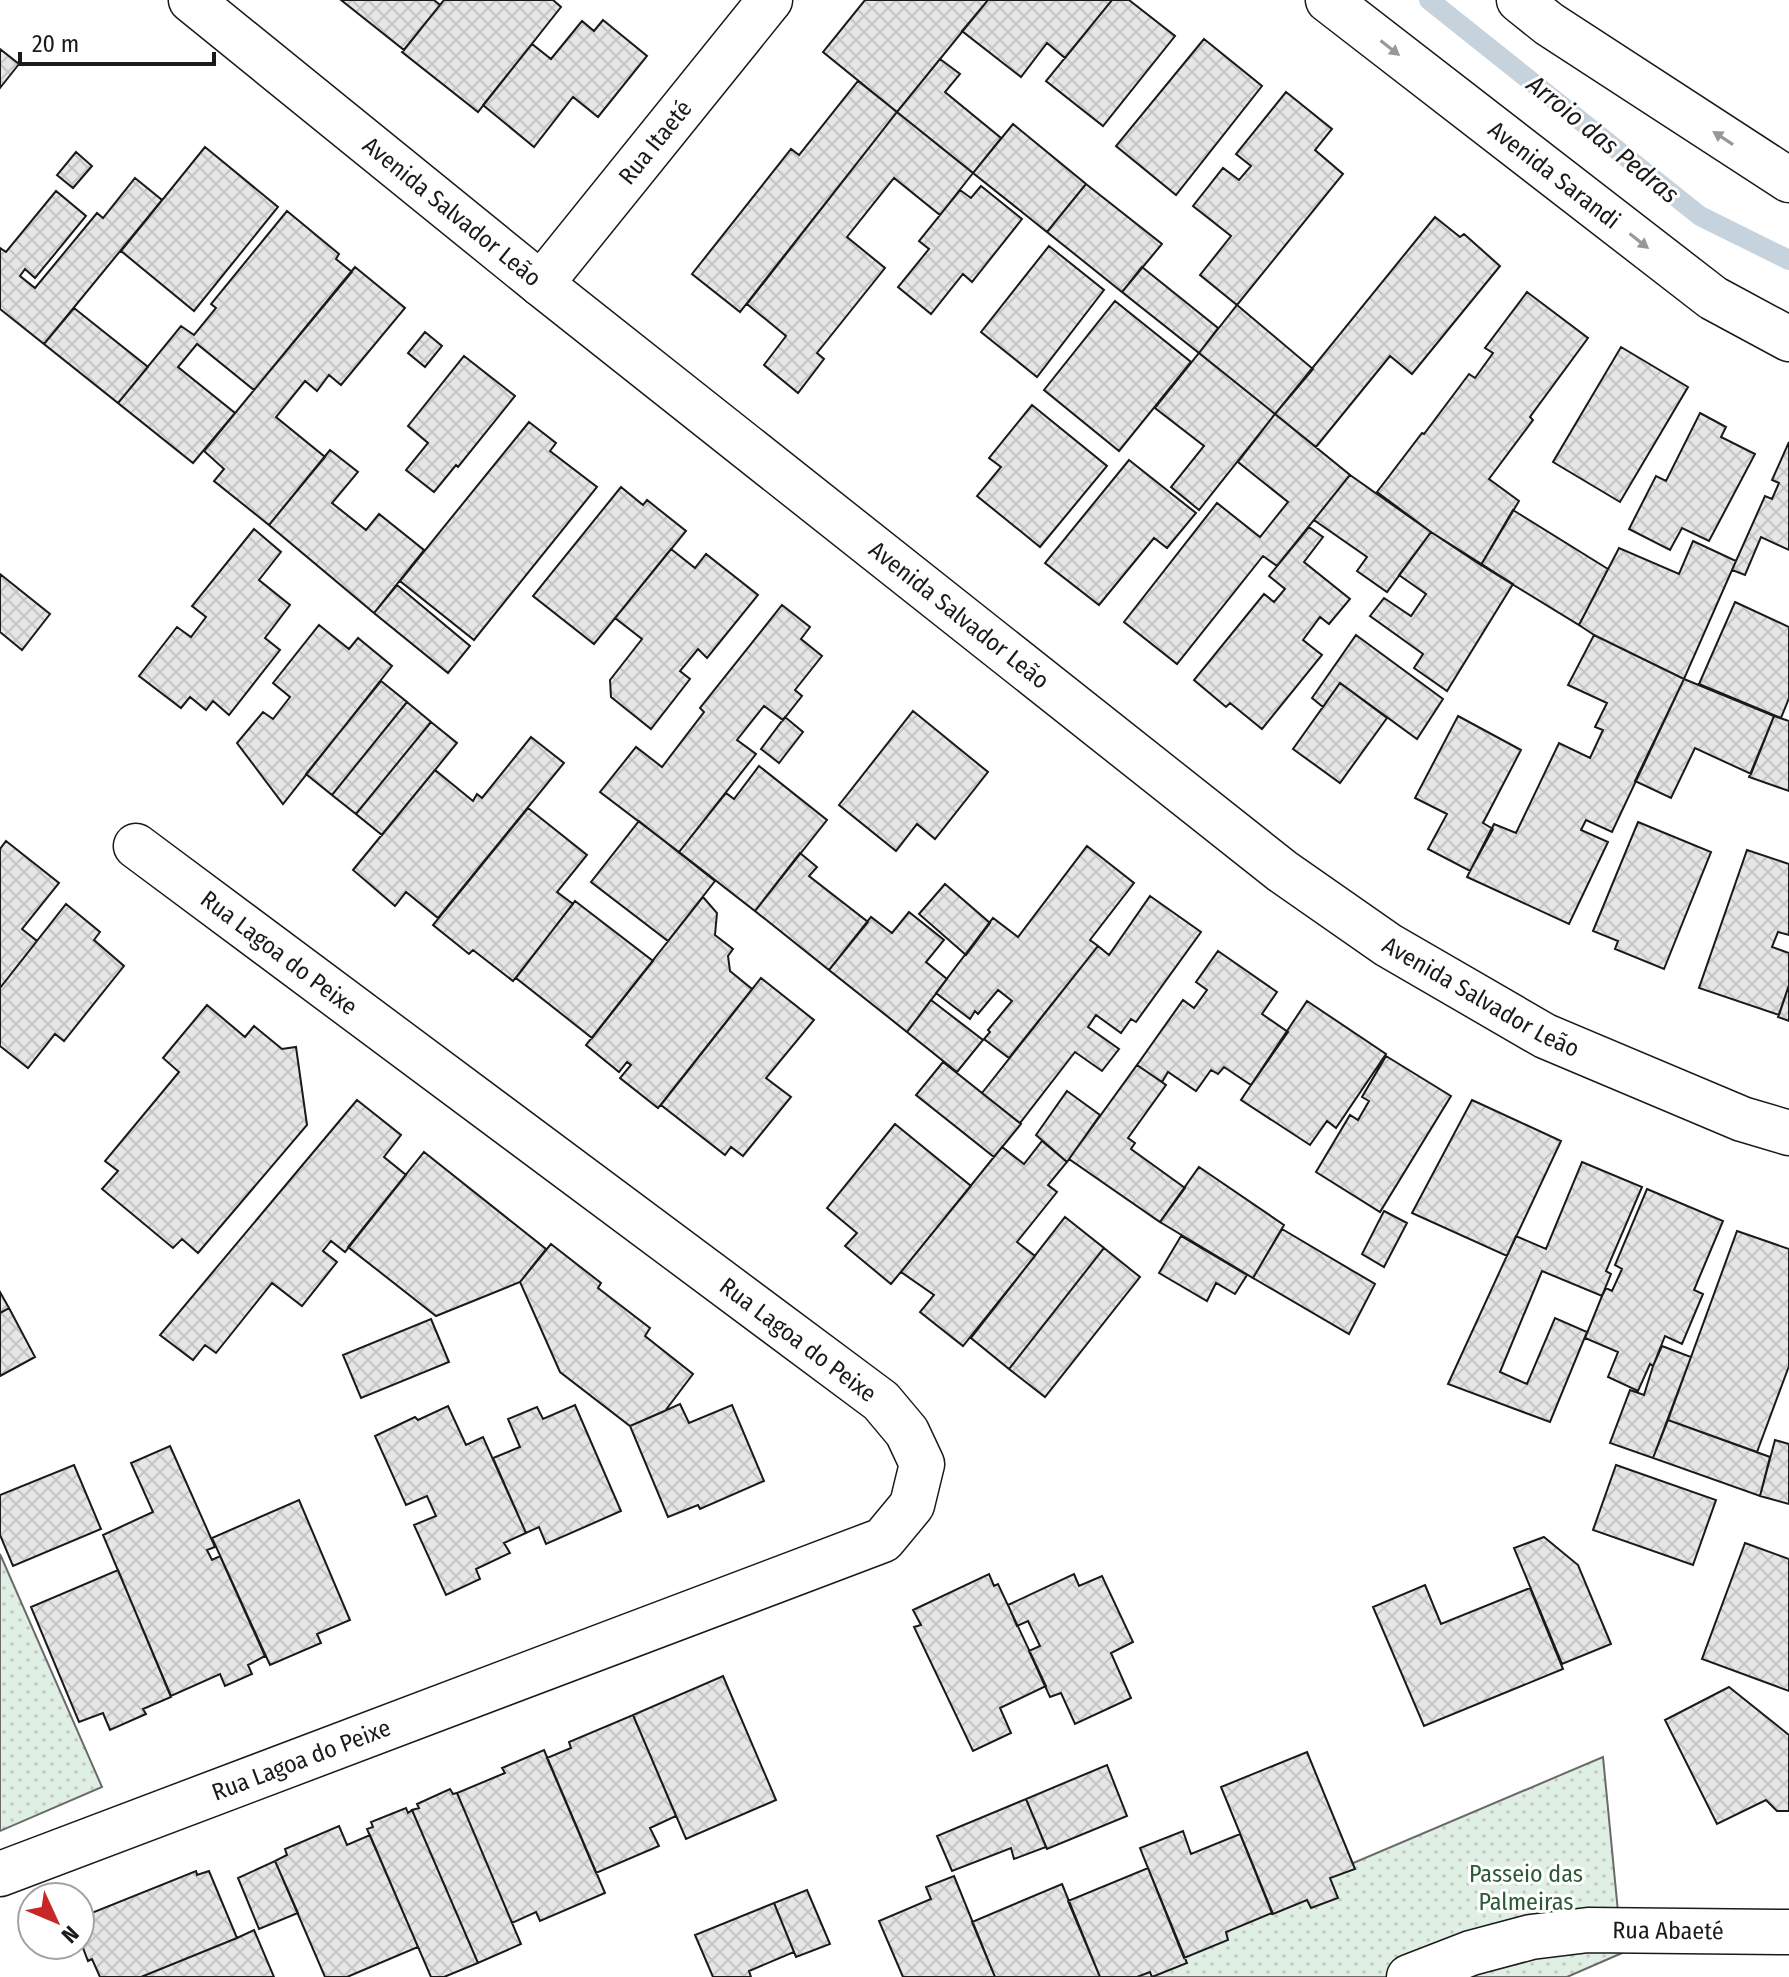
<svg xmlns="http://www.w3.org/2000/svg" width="1789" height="1977" viewBox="0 0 1789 1977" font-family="'Fira Sans Condensed',sans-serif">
<defs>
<pattern id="park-dots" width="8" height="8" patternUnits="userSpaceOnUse" patternTransform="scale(2)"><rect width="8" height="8" fill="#e0efe3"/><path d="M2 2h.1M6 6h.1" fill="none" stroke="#c0ccc2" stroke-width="1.8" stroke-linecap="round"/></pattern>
<pattern id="building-cross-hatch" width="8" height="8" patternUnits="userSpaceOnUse" patternTransform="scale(2)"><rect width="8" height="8" fill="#e6e6e6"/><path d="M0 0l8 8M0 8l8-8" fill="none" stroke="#c5c5c5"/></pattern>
</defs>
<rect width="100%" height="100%" fill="#fff"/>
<path fill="url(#park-dots)" stroke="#6a6a6a" stroke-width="2" d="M0,1554l102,233 -102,44z
M1603,1757l19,196 -55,24h-482z"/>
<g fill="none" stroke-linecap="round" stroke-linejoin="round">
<path stroke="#c6d2dc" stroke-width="20" d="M1429,0l271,216 89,44"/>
</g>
<path fill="url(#building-cross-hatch)" stroke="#1a1a1a" stroke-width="2" d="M341,0h93l6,5 -36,45z
M444,0h109l8,7 -83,105 -76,-60z
M865,0h123l-91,112 -74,-60z
M988,0h124l-47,58 -18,-15 -26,34 -59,-46z
M1112,0h17l46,36 -72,90 -57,-45z
M603,20l44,36 -49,61 -25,-20 -39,50 -51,-42 49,-61 19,15 31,-38 12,10z
M1204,39l58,47 -86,109 -60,-49z
M0,49l19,15 -19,24z
M940,59l20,15 -15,18 56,46 -28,35 -76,-61z
M858,81l39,31 -157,200 -48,-38 99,-125 8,6z
M1286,92l46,37 -17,21 28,24 -106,131 -37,-30 31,-39 -38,-30 30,-38 16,12 12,-14 -15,-12z
M897,112l76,61 -33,42 -46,-37 -47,59 38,31 -68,85 7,6 -26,34 -34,-28 22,-29 -39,-32z
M1013,124l73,60 -39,48 -74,-59z
M205,147l73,60 -84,104 -73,-60z
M76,152l16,14 -19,22 -16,-13z
M135,178l27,22 -118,144 -44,-35v-61l6,4 50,-61 30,25 -51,62 -10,-9 -5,7 15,12 62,-75 6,5z
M1086,184l76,60 -40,48 -75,-60z
M981,186l41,33 -50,63 -9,-8 -32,40 -33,-27 31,-38 -10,-8 41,-51 11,8z
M287,211l52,43 -3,5 16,13 -98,118 -57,-46 -19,23 57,46 -42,50 -75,-60 63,-77 13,9 22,-27 -5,-4z
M1435,217l25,20 4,-3 36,32 -88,108 -22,-18 -74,91 -41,-33z
M1049,246l55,44 -67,87 -56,-45z
M355,267l50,41 -64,77 -12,-10 -12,16 -12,-10 -29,36 49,40 -56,68 -55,-44 10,-12 -20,-18z
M1142,267l76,61 -19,25 -77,-61z
M1527,292l61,46 -58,79 3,3 -44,59 30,22 -38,64 -50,-33 -54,-40 45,-59 2,1 45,-60 6,4 18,-25 -8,-5z
M1115,301l76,61 -72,89 -75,-61z
M1237,305l76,64 -38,45 -76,-61z
M74,308l74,59 -30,36 -74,-59z
M425,332l17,14 -17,21 -17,-14z
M1621,347l67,40 -68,115 -67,-40z
M1199,353l76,61 -76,96 -28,-23 33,-41 -49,-38z
M464,356l51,40 -57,71 -2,-2 -22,27 -28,-22 22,-27 -20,-17z
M1032,405l75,61 -67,81 -63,-51 24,-29 -12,-9z
M1700,413l26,14 -5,10 34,17 -46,87 -27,-13 -12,22 -41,-21 27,-53 10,5z
M1275,414l75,61 -73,91 -14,-10 -86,108 -53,-42 93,-119 43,34 28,-35 -50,-40z
M529,422l27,21 -6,8 47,36 -123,153 -74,-59z
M1789,442v108l-28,-13 -16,38 -13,-5 33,-74 7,3 7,-16 -7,-3z
M330,450l28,22 -26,31 34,27 13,-16 45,36 -50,63 -105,-88z
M1129,460l67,53 -29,35 -13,-10 -55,67 -54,-42z
M1350,475l81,57 -44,60 -30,-21 10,-14 -53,-37z
M621,487l22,18 4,-5 39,31 -92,113 -61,-48z
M1513,510l95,59 -29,56 -98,-60z
M1309,527l14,10 -19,25 46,37 -21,25 -9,-7 -17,23 19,15 -60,74 -32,-26 -4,4 -32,-27 70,-86 10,8 11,-13 -16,-13z
M254,529l27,23 -22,28 31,25 -25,33 15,12 -51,65 -16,-14 -7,9 -16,-13 -9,11 -42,-32 38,-49 14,10 15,-20 -14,-11z
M1431,532l82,52 -66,107 -33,-23 9,-14 -53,-38 14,-18 27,18 15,-22 -27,-19z
M1693,541l43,20 -52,118 -90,-44 -15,-10 40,-77 60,26z
M671,549l24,19 11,-14 52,41 -51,63 -9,-9 -18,22 10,8 -39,50 -40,-32 -1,-17 32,-41 -27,-21z
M0,574l50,40 -28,36 -22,-18z
M397,585l73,61 -22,27 -74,-60z
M1735,602l54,25v71l-8,20 -82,-34z
M782,605l28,22 -9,12 21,17 -27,34 7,6 -19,24 -19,-14 -27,34 19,14 -77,98 -79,-60 36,-45 26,20 42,-55 -4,-4z
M319,625l30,24 9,-11 34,28 -109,138 -46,-61 26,-31 10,7 17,-22 -17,-14z
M1356,635l87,64 -26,40 -77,-56 -17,24 -11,-9z
M1594,635l90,44 -72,153 -26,-12 -5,10 27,12 -39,82 -102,-47 27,-53 22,9 43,-90 31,15 13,-28 -8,-3 12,-24 -39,-18z
M1684,679l90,37 -23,58 -56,-26 -24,50 -36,-17z
M381,681l26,21 -75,93 -26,-21z
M1340,683l47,35 -47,65 -47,-34z
M407,702l24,20 -75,92 -24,-19z
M913,711l75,61 -53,67 -18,-15 -21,27 -57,-46z
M1458,716l63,34 -38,73 10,6 -23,42 -42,-22 19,-35 -32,-16z
M1774,716l15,5v70l-40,-14z
M785,717l18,15 -24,31 -18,-14z
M431,722l26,21 -75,92 -26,-21z
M531,737l33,26 -126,155 -32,-26 -11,14 -42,-36 82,-100 38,31 4,-7 5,4z
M759,766l68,54 -72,91 -76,-59 47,-59 8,6z
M528,808l59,47 -30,37 16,12 -60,77 -40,-31 -4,4 -36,-29z
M639,821l76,60 -47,60 -77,-59z
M1638,822l73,30 -47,117 -49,-20 3,-8 -25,-10z
M6,841l53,42 -37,46 15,12 -37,47v-139z
M1087,846l47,37 -44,57 8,6 -89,112 -25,-19 6,-7 -2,-2 24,-29 -14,-11 -20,24 -3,-3 -5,8 -34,-26 57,-75 25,19z
M1747,850l42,14v71l-11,-3 -6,15 17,6v32l-10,30 -80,-27z
M800,853l17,14 -8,9 59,46 -39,48 -74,-59z
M945,884l45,39 -24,32 -47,-41z
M1150,896l51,36 -65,90 -5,-3 -10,14 -25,-18 -8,12 31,22 -17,22 -27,-19 -55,71 -38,-30 116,-147 11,9z
M703,897l14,16 -2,22 18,14 -5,7 2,15 22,18 -94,119 -38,-30 11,-13 -4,-3 -8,10 -33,-27z
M575,901l78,60 -61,77 -76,-60z
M66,904l34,28 -6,8 30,26 -60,75 -9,-7 -27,34 -28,-22v-58z
M909,912l35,28 -18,22 21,17 -40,53 -78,-62 42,-53 21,16z
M1218,951l59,41 -15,22 26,18 -37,53 -27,-18 -6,7 -7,-4 -15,21 -28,-19 -6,10 -25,-17 46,-65 11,8 13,-18 -11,-8z
M761,978l53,42 -48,58 25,19 -48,59 -12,-9 -6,8 -64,-50z
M1789,985v36l-11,-4z
M931,1000l52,40 -26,32 -50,-40z
M1307,1001l79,53 -50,74 -9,-7 -17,24 -69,-45z
M207,1005l38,32 9,-11 28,23 14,-2 11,78 -109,128 -16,-14 -9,9 -71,-59 16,-18 -13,-10 74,-89 -16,-14z
M1386,1056l65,40 -71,116 -64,-40 34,-57 8,5 11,-19 -7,-4z
M943,1062l78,62 -27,33 -78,-62z
M1137,1065l29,20 -38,53 7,5 -4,6 54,39 -25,34 -91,-63z
M1067,1091l33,24 -33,47 -31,-27z
M357,1100l44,35 -17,22 22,18 -61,77 -14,-11 -8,10 14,11 -35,44 -30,-23 -56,70 -11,-8 -12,15 -33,-25z
M1472,1100l89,41 -54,115 -95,-43z
M895,1124l76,62 -80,98 -46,-38 12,-13 -30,-25z
M1042,1141l25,21 -19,23 9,7 -40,50 18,14 -72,90 -43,-34 14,-17 -33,-23 101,-125 22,17z
M424,1152l122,97 -26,33 -84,34 -88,-69z
M1582,1162l60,25 -36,84 5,3 -9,22 -60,-25 -42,101 27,12 28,-66 32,14 -37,90 -102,-38 68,-148 30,13z
M1199,1167l85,58 -31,53 -93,-56z
M1647,1189l76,32 -29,69 9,4 -21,50 -17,-8 -12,30 -3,-2 -12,27 -30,-14 10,-25 -33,-14 17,-42 4,-8 6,3 10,-22 -7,-4z
M1384,1211l23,12 -23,44 -22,-13z
M1065,1217l39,31 -95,121 -38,-31z
M1282,1229l93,55 -26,50 -96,-56z
M1737,1231l52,18v117l-32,86 -89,-32z
M1181,1236l66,39 -12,19 -19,-11 -9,18 -48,-28z
M551,1244l50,39 -3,5 52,40 -5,8 48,38 -28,37 -35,15 -70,-54 -40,-90z
M1104,1248l36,29 -95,120 -36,-28z
M0,1292l9,16 -9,5z
M9,1308l26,49 -35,19v-63z
M431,1319l18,43 -88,36 -18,-43z
M1662,1346l29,11 -38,101 -43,-15 20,-53 14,5 9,-29z
M680,1404l9,19 43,-18 32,76 -64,28 -2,-4 -30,12 -38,-91z
M575,1405l46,106 -75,33 -7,-17 -13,6 -33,-75 27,-11 -12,-28 29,-12 6,12z
M448,1406l18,39 17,-8 43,96 -22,10 6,10 -34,16 4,10 -34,16 -32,-70 22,-9 -9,-20 -21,9 -31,-69 40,-19 3,3z
M1668,1420l102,37 -10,39 -107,-38z
M1775,1440l14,4v60l-29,-8z
M170,1446l45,101 -8,3 5,10 8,-4 45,100 -17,9 4,9 -27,12 -5,-12 -49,22 -68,-161 50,-23 -22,-49z
M74,1465l27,64 -88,37 -13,-31v-40z
M1616,1465l100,35 -23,65 -100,-35z
M299,1500l51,120 -33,14 4,9 -51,22 -58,-127z
M1544,1537l34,28 33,79 -49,20 -48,-116z
M1745,1543l44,16v132l-87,-32z
M118,1570l53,127 -28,12 3,5 -36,16 -7,-17 -24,9 -48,-115z
M989,1574l5,12 4,-2 48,102 -46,22 11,25 -38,18 -59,-124 7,-2 -8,-15z
M1074,1574l5,12 23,-10 31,66 -22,11 20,45 -56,26 -14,-31 -11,4 -21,-46 11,-5 -12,-25 -11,5 -9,-21z
M1425,1585l16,39 89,-36 33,81 -139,57 -51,-119z
M723,1676l53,124 -90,39 -53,-124z
M1729,1687l60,48v76h-12l-11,-11 -49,24 -52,-104z
M633,1715l43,101 -26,12 9,18 -63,27 -49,-115 24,-10 -2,-6z
M544,1750l61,143 -65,28 -4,-9 -24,11 -55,-130 48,-20 -3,-5z
M1307,1752l48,117 -25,9 8,20 -27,10 -4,-8 -34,14 -52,-127z
M1107,1765l20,51 -80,33 -21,-50z
M450,1789l3,5 4,-1 64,151 -43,19 -66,-153 7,-2 -2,-4z
M1026,1799l20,48 -32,12 -3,-11 -59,23 -15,-35z
M406,1808l2,5 4,-3 66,153 -34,14h-13l-64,-148 6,-2 -2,-5z
M339,1826l8,19 23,-10 48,112 -71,30h-22l-50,-116 12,-6 -2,-6z
M1183,1831l8,23 49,-20 32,79 -46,19 2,8 -44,18 -44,-110z
M275,1861l23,52 -39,16 -21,-51z
M1148,1868l39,95 -35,14 -2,-5 -13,5h-37l-32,-76z
M196,1871l1,4 12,-4 28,67 -96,39h-41l-8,-18 -4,2 -8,-21v-16l6,-2 -2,-6z
M954,1876l41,101h-92l-24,-56 52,-22 -5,-12z
M1062,1884l38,93h-105l-23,-55z
M807,1890l23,54 -34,13 -22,-54z
M774,1903l20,49 -45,19 2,6h-38l-18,-42z
M254,1930l20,47h-133l96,-39z"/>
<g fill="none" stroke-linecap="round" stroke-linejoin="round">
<g stroke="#1a1a1a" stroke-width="47">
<g id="minor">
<path id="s1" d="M191,0l350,284 741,587 106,74 157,91 197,83 47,14"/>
<path id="s2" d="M541,284l229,-284"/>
<path id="s3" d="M0,1874l883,-334 29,-35 10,-41 -15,-32 -26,-31 -745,-555"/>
</g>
</g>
<g stroke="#1a1a1a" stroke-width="47">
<g id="tertiary">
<path id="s4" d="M1328,0l385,298 76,41"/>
<path d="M1519,0l30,24 240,156"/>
<path id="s5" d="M1409,1977l62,-24 60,-16 57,-7 201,2"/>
</g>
</g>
<use href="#minor" stroke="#fff" stroke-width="44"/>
<use href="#tertiary" stroke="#fff" stroke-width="44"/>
</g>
<defs><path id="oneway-solid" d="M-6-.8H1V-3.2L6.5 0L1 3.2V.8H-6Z" transform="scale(2)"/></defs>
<g fill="#989898">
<use href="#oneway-solid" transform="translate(1390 48) rotate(38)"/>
<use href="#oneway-solid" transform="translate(1723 138) rotate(-147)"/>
<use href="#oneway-solid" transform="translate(1639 241) rotate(38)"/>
</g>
<g text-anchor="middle" stroke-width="6" stroke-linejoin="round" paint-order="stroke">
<g font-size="24" fill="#1a1a1a" stroke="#fff">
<text dy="8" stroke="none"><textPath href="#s2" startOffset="182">Rua Itaeté</textPath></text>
<text dy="8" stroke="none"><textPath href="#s4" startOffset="286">Avenida Sarandi</textPath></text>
<text dy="8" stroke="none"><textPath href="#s1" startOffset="336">Avenida Salvador Leão</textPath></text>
<text dy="8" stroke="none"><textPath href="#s1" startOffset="984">Avenida Salvador Leão</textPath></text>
<text transform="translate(279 953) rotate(37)" y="8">Rua Lagoa do Peixe</text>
<text dy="8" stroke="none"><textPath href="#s1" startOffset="1632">Avenida Salvador Leão</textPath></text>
<text transform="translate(798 1340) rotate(37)" y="8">Rua Lagoa do Peixe</text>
<text dy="8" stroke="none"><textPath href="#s3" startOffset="322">Rua Lagoa do Peixe</textPath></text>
<text dy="8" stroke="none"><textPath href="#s5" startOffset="266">Rua Abaeté</textPath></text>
</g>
<g font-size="24" fill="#2b5a34" stroke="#fff">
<text x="1526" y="1882">Passeio das<tspan x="1526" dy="28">Palmeiras</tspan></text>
</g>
<g font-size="26" font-style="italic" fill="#1a1a1a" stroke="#fff">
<text transform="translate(1603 139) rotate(39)" y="9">Arroio das Pedras</text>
</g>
</g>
<g transform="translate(56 1921) rotate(134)"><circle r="38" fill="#ffffff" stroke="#a3a3a3" stroke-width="2"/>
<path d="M0-6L14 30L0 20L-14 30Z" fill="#c62828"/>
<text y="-12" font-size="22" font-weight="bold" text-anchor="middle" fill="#1a1a1a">N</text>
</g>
<path d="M20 52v12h194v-12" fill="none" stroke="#1a1a1a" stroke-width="4"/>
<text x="32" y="52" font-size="24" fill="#1a1a1a" stroke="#ffffff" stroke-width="6" paint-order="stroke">20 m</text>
</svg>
